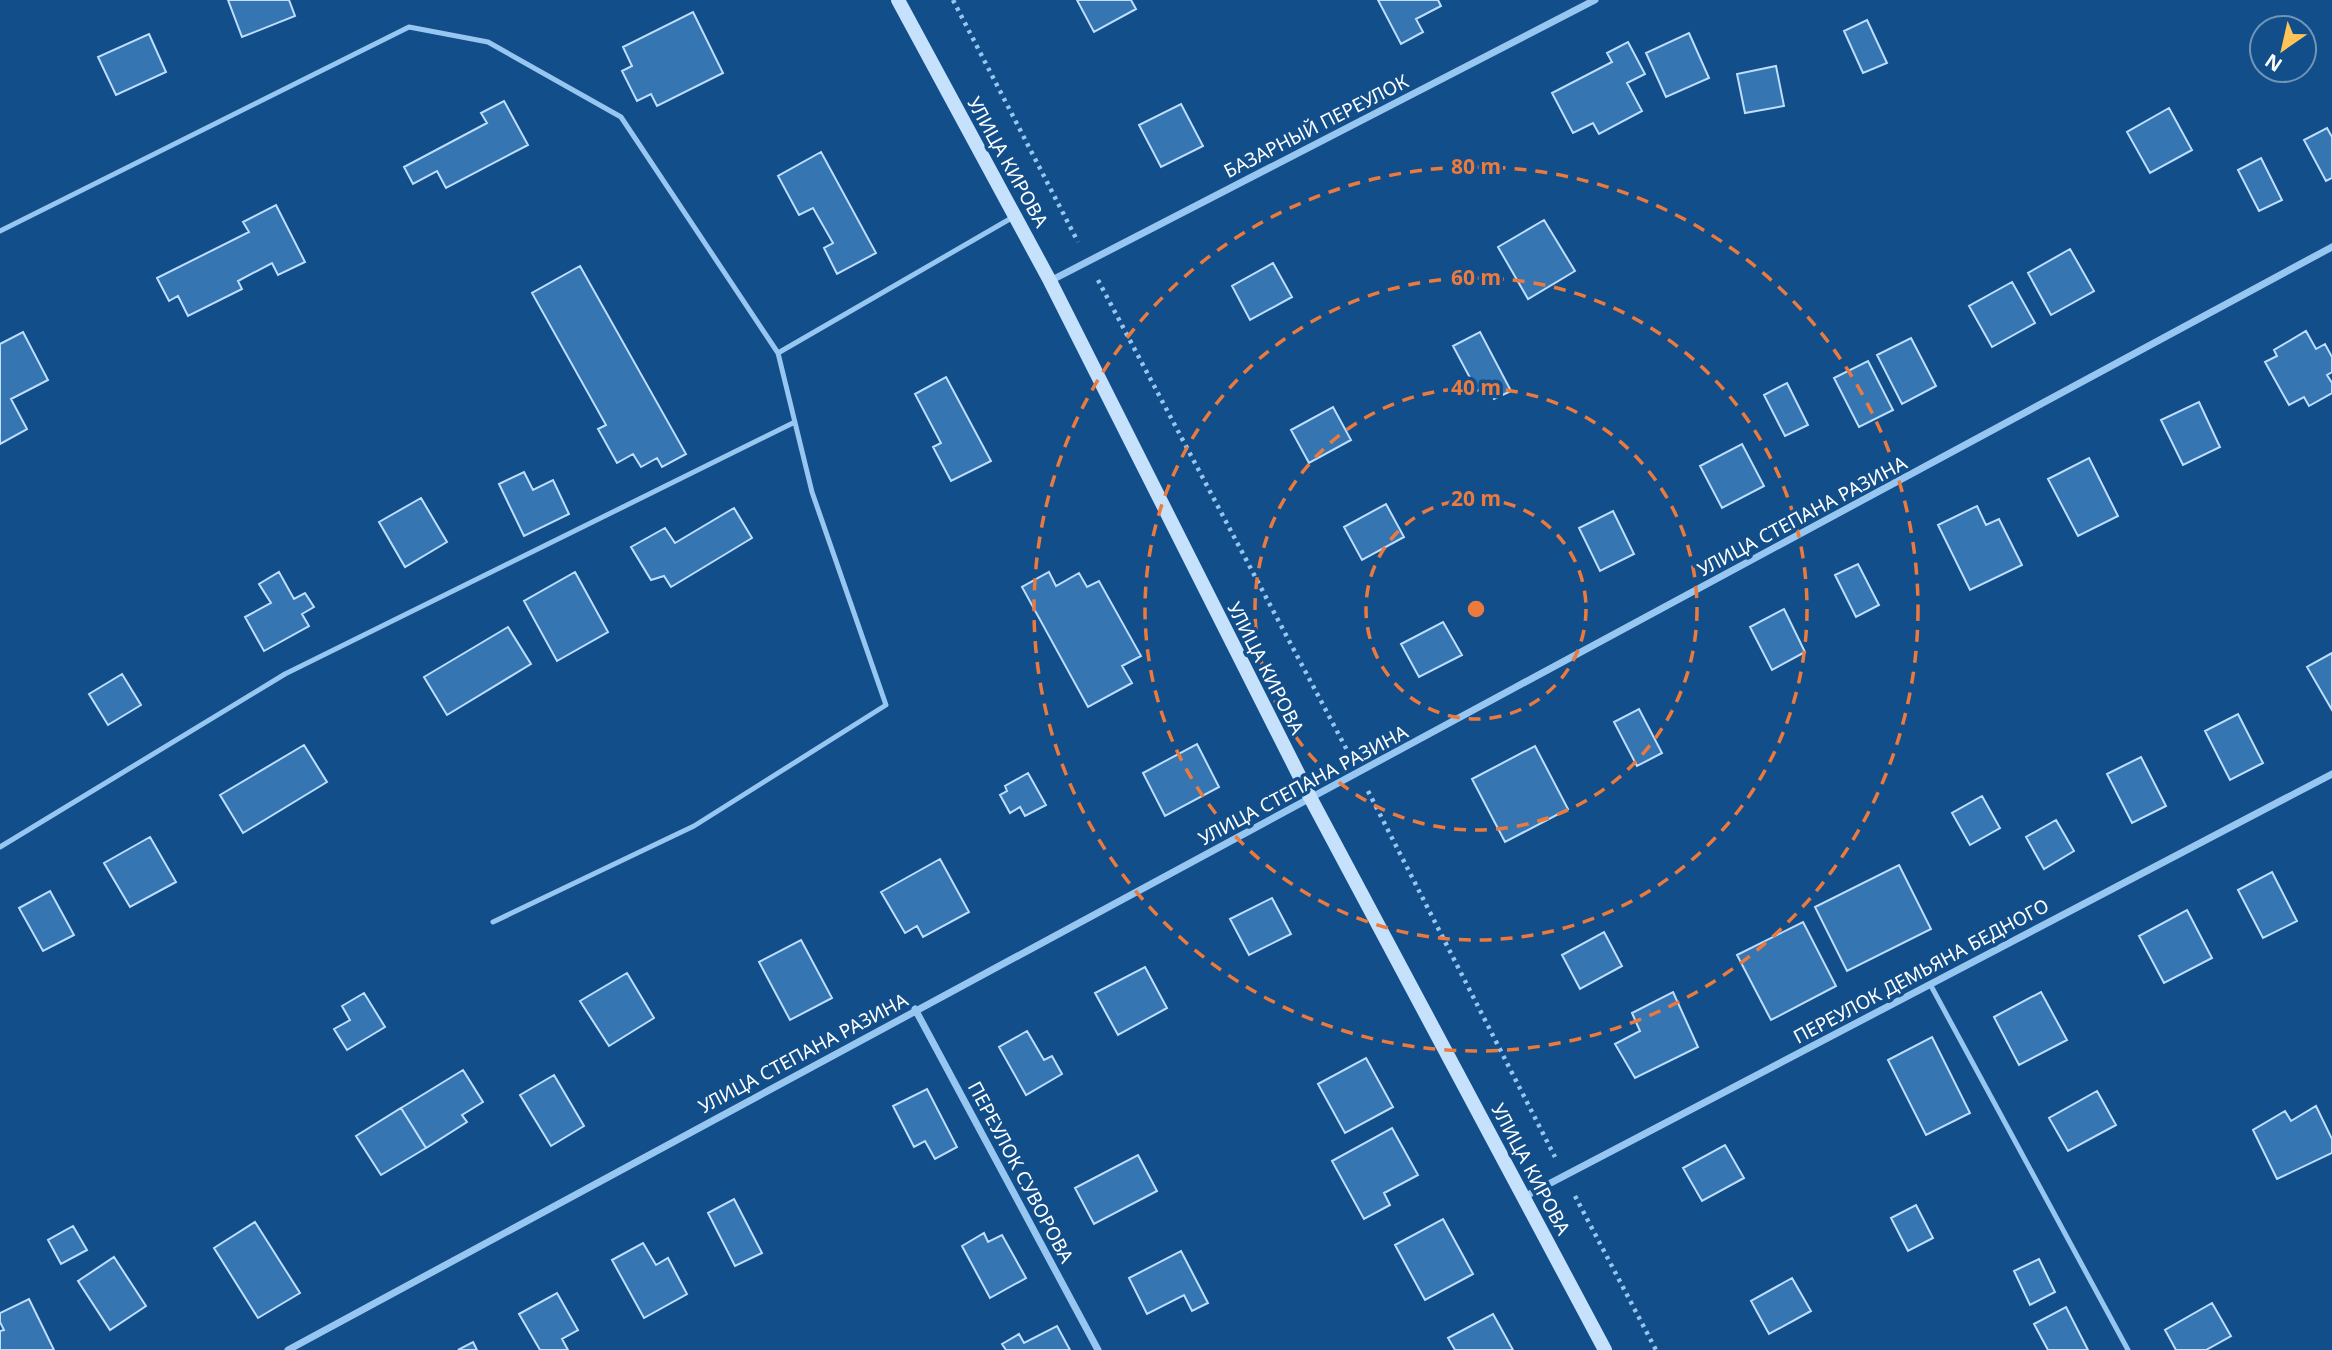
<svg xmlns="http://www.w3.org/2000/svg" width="2332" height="1350" viewBox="0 0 2332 1350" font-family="'Noto Sans',sans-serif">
<rect width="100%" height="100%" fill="#124e8a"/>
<path fill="#3575b2" stroke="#bedefc" stroke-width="2" d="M228,0h61l6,16 -53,21z
M1077,0h54l5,9 -42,23z
M1378,0h60l3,6 -25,13 7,13 -22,12z
M693,12l30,61 -66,33 -6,-12 -14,7 -15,-30 10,-5 -9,-19z
M1867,20l20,43 -24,10 -19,-42z
M1689,33l20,45 -43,19 -20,-44z
M149,34l17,38 -50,23 -18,-38z
M1628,42l17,32 -18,9 15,28 -43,23 -6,-11 -20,10 -21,-40 60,-31 -5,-9z
M1776,66l8,40 -39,7 -8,-39z
M504,101l24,44 -82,43 -9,-17 -24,13 -9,-17 83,-44 -6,-10z
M1181,104l22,42 -42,21 -22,-42z
M2169,108l23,42 -42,23 -23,-41z
M2327,128l5,9v41l-6,3 -22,-41z
M821,152l55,101 -39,21 -13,-26 9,-5 -20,-35 -14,7 -21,-39z
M2261,158l21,42 -23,11 -21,-41z
M276,205l29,57 -27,13 -6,-12 -34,18 4,8 -54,27 -10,-20 -9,5 -12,-23 92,-46 -6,-10z
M1544,220l31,51 -47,28 -30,-52z
M2070,249l24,42 -43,24 -23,-42z
M1273,263l19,34 -42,23 -18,-34z
M580,266l106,188 -24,13 -5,-9 -16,9 -8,-13 -16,9 -19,-34 8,-4 -74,-132z
M2012,282l23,41 -43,24 -23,-41z
M2306,331l10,18 9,-5 7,13v15l-5,3 5,8v10l-23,13 -5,-9 -15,8 -24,-43 12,-6 -3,-6z
M23,332l25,48 -37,19 16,30 -27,15v-100z
M1480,332l31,59 -17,8 -7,-13 -10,5 -24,-45z
M1911,338l25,48 -34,18 -25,-49z
M1868,361l25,49 -34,17 -25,-49z
M946,377l45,84 -40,20 -18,-34 8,-4 -26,-49z
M1787,383l21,42 -23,11 -21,-41z
M2199,402l21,45 -37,18 -22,-45z
M1333,407l18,33 -42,23 -18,-33z
M1742,444l22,42 -42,22 -22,-42z
M2089,458l29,58 -40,20 -30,-57z
M524,472l9,18 20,-10 16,34 -45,22 -25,-52z
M421,498l26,44 -42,25 -26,-45z
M1386,504l18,33 -42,23 -18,-33z
M1977,506l9,19 13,-6 23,46 -52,25 -32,-65z
M734,508l18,30 -81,49 -7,-11 -13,4 -20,-33 34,-19 10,15z
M1613,511l21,43 -34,17 -21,-43z
M1858,564l21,41 -23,12 -21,-42z
M279,572l15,27 11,-6 9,14 -12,7 7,12 -45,25 -19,-34 26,-14 -12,-19z
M575,572l33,60 -51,29 -33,-60z
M1049,572l7,14 23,-13 8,14 12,-6 42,75 -19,10 10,17 -44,24 -66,-120z
M1784,609l21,43 -33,18 -22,-43z
M1443,622l19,33 -43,22 -18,-33z
M508,627l23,37 -84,51 -23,-38z
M2332,653v57l-25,-43z
M122,674l19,31 -33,20 -19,-31z
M1639,709l23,44 -25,13 -23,-44z
M2238,714l25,49 -33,17 -25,-49z
M1197,744l22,43 -54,29 -22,-43z
M304,745l23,37 -84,51 -23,-38z
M1535,746l33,63 -63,33 -33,-63z
M2141,757l25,49 -34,17 -25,-49z
M1028,773l18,32 -21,11 -5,-9 -10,6 -10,-18 7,-4 -2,-5z
M1982,796l18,32 -30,17 -18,-32z
M2056,820l18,31 -30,18 -18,-32z
M150,837l26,45 -46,25 -26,-44z
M940,859l29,53 -46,25 -6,-11 -12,7 -24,-41z
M1899,865l32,64 -84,42 -32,-64z
M2272,872l25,49 -34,17 -25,-48z
M50,891l24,44 -31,16 -24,-43z
M1272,898l19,36 -42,21 -19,-36z
M2187,910l25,48 -48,25 -25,-47z
M1803,922l33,64 -65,34 -34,-65z
M1604,932l18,34 -42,23 -18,-34z
M801,940l31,58 -42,22 -31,-58z
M1145,967l22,41 -49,27 -23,-42z
M627,973l27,45 -45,28 -29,-45z
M1673,992l25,55 -63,31 -20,-34 25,-13 -8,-18z
M2041,992l26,48 -48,25 -25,-48z
M364,993l21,34 -38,23 -13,-21 16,-9 -8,-14z
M1027,1031l17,29 8,-4 10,18 -36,21 -27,-48z
M1932,1037l38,76 -44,22 -38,-75z
M1366,1058l27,49 -48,26 -27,-49z
M463,1070l20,32 -21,13 5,7 -41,26 -25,-40z
M554,1075l30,51 -33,20 -31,-51z
M927,1089l30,58 -22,12 -10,-18 -11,6 -21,-41z
M2097,1091l19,34 -48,26 -19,-33z
M2316,1106l16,33v14l-55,26 -24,-49 32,-19 6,10z
M401,1108l25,40 -45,27 -25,-39z
M1392,1128l26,47 -34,18 6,12 -26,14 -32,-58z
M1725,1145l19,33 -42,23 -19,-33z
M1138,1155l19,36 -63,33 -19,-36z
M734,1199l28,54 -27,13 -27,-53z
M1916,1205l17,33 -25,13 -17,-33z
M1443,1219l30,55 -48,26 -30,-55z
M255,1222l45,71 -42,25 -44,-70z
M73,1226l14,24 -26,14 -13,-24z
M984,1233l4,9 14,-7 24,43 -36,20 -28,-52z
M643,1243l13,22 12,-7 19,36 -43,24 -32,-58z
M1181,1251l27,52 -16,8 -8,-16 -37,19 -18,-36z
M114,1257l32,49 -36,24 -32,-49z
M2039,1259l16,33 -25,13 -16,-34z
M1792,1278l19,33 -42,23 -18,-33z
M557,1293l21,37 -16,9 6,11h-28l-21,-36z
M29,1299l25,51h-54v-19l4,-1 -4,-8v-9z
M2212,1303l19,33 -25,14h-30l-11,-20z
M2066,1307l22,43h-40l-14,-26z
M1493,1314l20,36h-58l-7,-12z
M1057,1326l13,24h-64l-4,-6 17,-10 5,9z
M473,1342l4,8h-19z"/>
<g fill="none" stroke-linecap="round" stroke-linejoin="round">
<path stroke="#97c6f1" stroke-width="4.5" stroke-dasharray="3.5 5" stroke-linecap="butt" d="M953,0l125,242
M1098,280l250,472
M1368,791l187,366
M1575,1196l81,154"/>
<path stroke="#97c6f1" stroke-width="5" d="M0,231l409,-204 79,15 133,75 157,236 237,-137
M0,847l285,-173 510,-252
M493,922l201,-96 192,-121 -74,-213 -34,-139
M1930,984l198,366"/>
<path stroke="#97c6f1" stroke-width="7" d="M1050,281l545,-281
M915,1009l183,341
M1524,1197l808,-423
M288,1350c680,-369 1363,-735 2044,-1103"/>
<path stroke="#c6e1fc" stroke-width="14" d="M898,0l152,281 261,518 294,551"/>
</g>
<g fill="none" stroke="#ed7a3d" stroke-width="3.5" stroke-dasharray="12 9">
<circle cx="1476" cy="609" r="110"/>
<circle cx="1476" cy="609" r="221"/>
<circle cx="1476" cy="609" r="331"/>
<circle cx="1476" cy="609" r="442"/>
</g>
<g text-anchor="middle" stroke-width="7" stroke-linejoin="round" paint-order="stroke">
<g font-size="19" fill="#fff" stroke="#124e8a">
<text transform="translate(1316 126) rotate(-27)" y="7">БАЗАРНЫЙ ПЕРЕУЛОК</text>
<text transform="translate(1008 162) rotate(61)" y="7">УЛИЦА КИРОВА</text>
<text transform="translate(1802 516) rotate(-28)" y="7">УЛИЦА СТЕПАНА РАЗИНА</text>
<text transform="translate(1266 668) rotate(63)" y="7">УЛИЦА КИРОВА</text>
<text transform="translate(1303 785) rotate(-28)" y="7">УЛИЦА СТЕПАНА РАЗИНА</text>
<text transform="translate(1921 971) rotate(-28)" y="7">ПЕРЕУЛОК ДЕМЬЯНА БЕДНОГО</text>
<text transform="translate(803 1053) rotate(-28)" y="7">УЛИЦА СТЕПАНА РАЗИНА</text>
<text transform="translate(1531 1169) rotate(62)" y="7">УЛИЦА КИРОВА</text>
<text transform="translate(1021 1172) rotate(62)" y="7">ПЕРЕУЛОК СУВОРОВА</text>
</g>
</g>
<circle cx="1476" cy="609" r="10" fill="#ed7a3d" stroke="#124e8a" stroke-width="3.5"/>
<g font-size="21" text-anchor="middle" font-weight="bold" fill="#ed7a3d" stroke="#124e8a" stroke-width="7" stroke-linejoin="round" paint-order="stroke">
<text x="1476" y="174">80 m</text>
<text x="1476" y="285">60 m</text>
<text x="1476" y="395">40 m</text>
<text x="1476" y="506">20 m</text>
</g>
<g transform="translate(2283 49) rotate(214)"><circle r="33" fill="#124e8a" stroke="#7195b9" stroke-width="2"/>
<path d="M0-5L12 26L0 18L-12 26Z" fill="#ffc357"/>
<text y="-10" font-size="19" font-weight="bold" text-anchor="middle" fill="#ffffff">N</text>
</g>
</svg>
